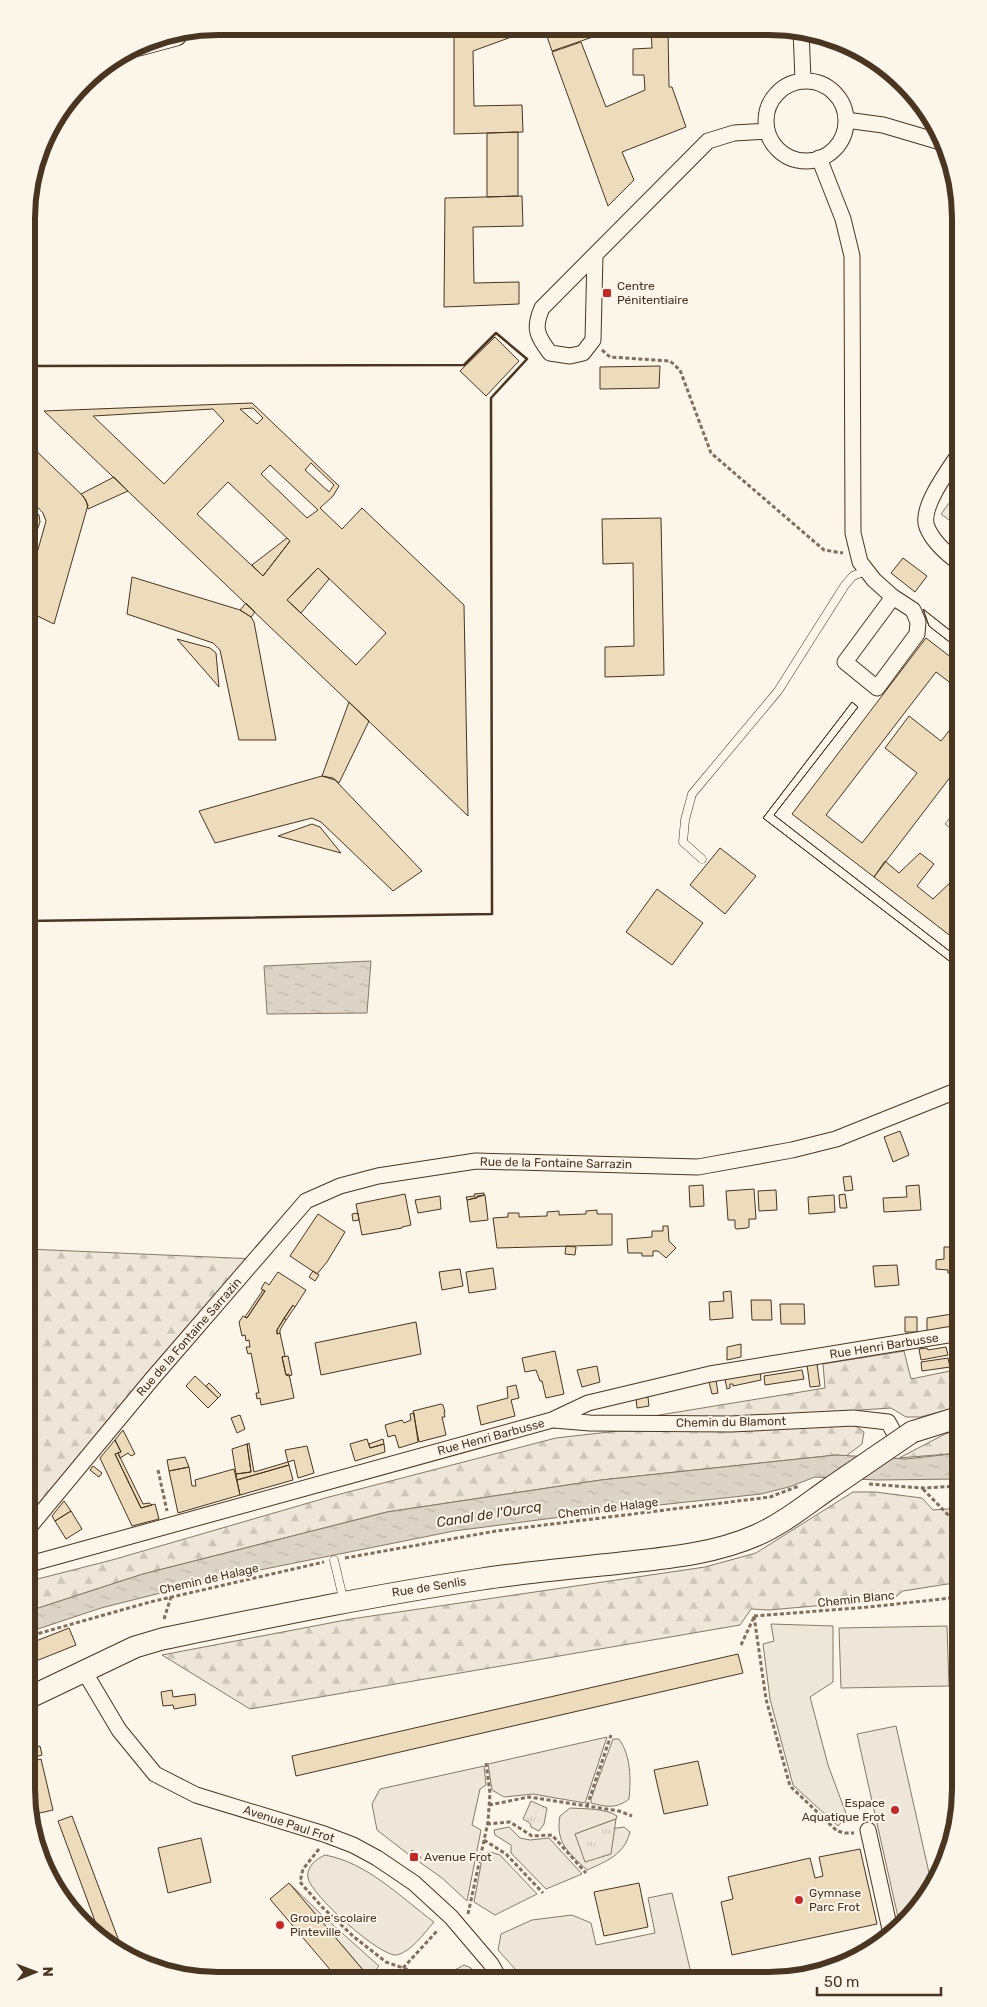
<svg xmlns="http://www.w3.org/2000/svg" width="987" height="2007" viewBox="0 0 987 2007" font-family="Rubik,sans-serif">
<defs>
<pattern id="forest-firs" width="22" height="20" patternUnits="userSpaceOnUse" patternTransform="scale(1.25)"><rect width="22" height="20" fill="#ede6d9"/><path d="M5 1l3.5 6h-7zM16 11l3.5 6h-7z" fill="#cdc6ba"/></pattern>
<pattern id="park-tufts" width="24" height="20" patternUnits="userSpaceOnUse" patternTransform="scale(1.25)"><rect width="24" height="20" fill="#ede6d9"/><path d="M3 7l-1-3M5 7V3M7 7l1-3M15 17l-1-3M17 17v-4M19 17l1-3" fill="none" stroke="#cdc6ba"/></pattern>
<pattern id="water-ripples" width="26" height="14" patternUnits="userSpaceOnUse" patternTransform="scale(1.25)"><rect width="26" height="14" fill="#dcd4c6"/><path d="M2 4q2-2 4 0t4 0M15 11q2-2 4 0t4 0" fill="none" stroke="#beb7aa"/></pattern>
</defs>
<rect width="100%" height="100%" fill="#fbf6e9"/>
<path fill="#ede6d9" stroke="#887966" d="M961,803v33l-16,-12z
M947,1626l2,60 -108,2 -2,-60z
M896,1726l36,160 -11,20 -21,20 -43,-192z
M607,1737l-22,66 -52,-9 -29,3 -12,-7 -4,-26z
M613,1739h6c12,17 12,40 10,60 -13,10 -22,8 -38,4v-4z
M484,1766l2,19 -6,4 -8,36 9,5 -14,71 -25,-23 -24,-17 3,-4 -9,-7 -4,4 -31,-24 -5,-26 8,-15z
M570,1808c14,1 36,0 47,8l-1,3 -41,15 49,-7 6,5c-6,23 -23,29 -43,38 -18,-17 -32,-27 -27,-54z
M509,1827l11,11 10,2 19,-2 33,36 -36,15 -35,-36v-8l-16,-10 -1,-5z
M488,1851l12,4 37,39 -42,21 -21,-13 8,-43z
M325,1855c43,8 75,42 109,67 -10,11 -22,29 -37,33 -16,3 -86,-60 -89,-77 -2,-11 8,-19 17,-23z
M289,1883l35,34 55,49 -10,11z
M672,1893l19,80 -14,2v5h-152l-27,-30 3,-16 31,-14 40,-5 19,8 5,22 59,-12 -7,-35z
M464,1965l7,3 9,12h-41l1,-2z"/>
<path fill="url(#forest-firs)" stroke="#887966" d="M27,1249l229,10 -229,272z
M960,1342v65l-40,10h-14l-15,-9 -153,10 -103,1 190,-31 -2,-24 81,-13 7,28 44,-9 -5,-27z
M844,1424l12,2 8,6 -2,12 -16,12 -10,-1 -235,25 -214,32 -244,62 -117,38v-30l86,-22 217,-63 227,-59 62,-7 129,-2z
M960,1429v24l-61,5 46,-24z
M853,1492h22l47,6 11,12 27,-2v74l-57,9 -10,8 -124,11 -18,-1 -11,16 -490,84 -88,-54 189,-36 354,-52 51,-14z"/>
<path fill="url(#park-tufts)" stroke="#887966" d="M531,1801l16,7 -3,16 -5,7 -8,-4 -1,-4 -7,-4z
M616,1819l-5,35 -26,8 -10,-28z"/>
<path fill="#ede7d9" stroke="#887966" d="M961,487v42l-20,-15z
M771,1624l62,2v56l-23,15 18,68 19,51 -9,10 -45,-41 -23,-86 -7,-55 11,-3z"/>
<path fill="url(#water-ripples)" stroke="#887966" d="M371,961l-4,52 -100,1 -3,-48z
M960,1453v26l-83,1 -62,-3 -26,10 -28,7 -139,15 -168,22 -234,47 -119,30 -75,25v-21l117,-38 244,-62 214,-32 235,-25 70,4z"/>
<path fill="#ecdcbc" stroke="#4a3520" fill-rule="evenodd" d="M463,28h60l2,4 -52,19 1,55 48,-1 1,27 -69,2v-103z
M544,28l72,1 -64,22z
M651,29h17l1,58h3l14,40 -64,25 12,28 -26,26 -56,-154 29,-10 25,65 39,-17 -1,-15h-11v-26l19,-1z
M518,132v64l-31,1v-64z
M522,196l1,30 -50,1 1,56 45,-1v22l-75,3 1,-109z
M495,337l24,24 -33,35 -26,-25z
M660,366l-1,22 -59,1v-22z
M252,403l87,83 -6,10 -13,12 22,21 20,-21 102,97 4,211 -424,-405zM253,408l10,10 -6,6 -17,-15zM213,409l11,12 -60,63 -71,-68zM311,463l23,22 -5,7 -24,-22zM270,465l48,45 -11,8 -46,-44zM228,482l62,59 -27,35 -66,-62zM318,568l68,65 -30,32 -69,-65z
M28,443l55,53 5,9 -34,119 -27,-13v-22l19,-68 -3,-8 -15,-16z
M114,477l14,14 -40,18 -2,-9 -5,-6z
M28,505l11,10 1,7 -11,32z
M661,518l3,157 -59,2v-30l29,-1 -1,-83 -30,1 -1,-45z
M287,538l3,3 -27,35 -11,-11z
M903,558l24,18 -12,16 -24,-19z
M318,568l11,11 -28,34 -14,-13z
M132,577l108,33 11,7 3,5 22,118h-37l-19,-90 -7,-7 -86,-29z
M246,603l9,9 -4,5 -11,-7z
M923,609l38,30v12l-32,-25z
M923,609l38,30v12l-32,-25z
M926,638l35,27v26l-25,-19 -110,143 36,28 55,-70 -32,-25 24,-32 32,25 20,-25v47l-87,114 -82,-63z
M177,639l33,9 6,5 3,34z
M349,702l20,19 -30,62 -6,-5 -11,-2z
M852,702l6,5 -84,108 187,145v10l-198,-152z
M852,702l6,5 -84,108 187,145v10l-198,-152z
M322,776l13,4 87,91 -29,20 -72,-69 -9,-4 -97,25 -16,-32z
M312,824l8,3 21,26 -63,-17z
M720,848l36,28 -31,38 -35,-29z
M920,853l14,11 -17,22 16,13 21,-20 7,5v14l-11,14 11,9v23l-87,-67 11,-16 14,12z
M657,889l46,34 -31,42 -46,-33z
M900,1131l9,24 -16,7 -9,-25z
M851,1176l2,14 -8,1 -2,-14z
M703,1185l1,21 -14,1 -1,-21z
M919,1185l2,25 -37,2 -1,-14 24,-1 -1,-11z
M754,1189l2,30h-7v8l-2,1 -10,1 -2,-1v-8h-7l-2,-29z
M776,1190l1,20 -18,1 -1,-20z
M484,1193v2l-7,1v2l-10,2 -1,-3 9,-1 -1,-2z
M405,1194l6,31 -9,2v1l-40,7 -6,-31z
M845,1194l2,14h-7l-1,-13z
M485,1195l3,25 -18,2 -3,-22z
M834,1195l1,17 -26,2 -1,-17z
M440,1196l1,13 -23,4 -3,-13z
M597,1210v4h15v31l-115,3 -4,-30 15,-1v-4h11v4l28,-1v-4l12,-1v4l27,-1v-3z
M358,1213l1,7 -6,1 -1,-7z
M318,1214l27,18 -18,30 -10,12 -27,-18z
M663,1226h5l1,15 7,7 -10,10 -8,-7h-5v5h-11v-3h-14l-1,-14 25,-2v-6h11z
M566,1246l10,1 -1,8 -10,-1z
M944,1247h16v6h-3l-1,21 -8,-1v-3l-12,-1v-9l8,-1z
M897,1265l2,20 -24,2 -2,-21z
M493,1268l3,21 -27,4 -3,-21z
M460,1269l3,17 -21,4 -3,-18z
M313,1271l6,4 -4,6 -6,-4z
M278,1272l28,18 -11,17 -2,-2 -16,25v4l3,-1 5,23 -3,1 4,18 3,-1 5,24 -33,7 -1,-7 -3,1 -1,-6h3l-8,-40 -3,1 -2,-7h4l-1,-7 -3,1 -1,-6 -3,1 -3,-14 4,-6 4,2 18,-27 -4,-2 4,-7 4,3z
M263,1290l2,1 -18,27 -2,-1z
M731,1291l2,27 -23,2 -1,-18 15,-1 -1,-9z
M751,1300h20l1,20h-20z
M780,1304h24l1,20h-24z
M293,1305l2,2 -9,13 -2,-2z
M952,1314v13l-25,4v-13z
M905,1317h12v15h-12z
M284,1318l2,2 -6,10v3l-3,1v-4z
M416,1322l5,32 -100,21 -6,-32z
M741,1344v13l-14,3v-13z
M946,1347l2,8 -27,5 -2,-11 8,-1 1,2z
M555,1351l9,43 -18,4 -4,-17h-2l-4,-11 -11,2 -3,-14z
M288,1356l4,19 -3,1 -3,-1 -4,-18z
M948,1358l2,9 -28,4 -1,-9z
M817,1364l3,22 -10,1 -3,-22z
M597,1366l3,16 -18,5 -5,-17z
M802,1370l2,9 -39,6 -1,-9z
M760,1371l1,9 -28,6v-2h-3v4l-3,1 -2,-10z
M195,1376l23,22 -10,10 -22,-22z
M716,1380l2,13 -6,1 -3,-12z
M209,1383l12,12 -3,3 -12,-12z
M516,1385l3,13 -8,2 4,16 -34,9 -4,-19 31,-8 -1,-11z
M648,1397l1,9 -12,2 -1,-10z
M441,1404l2,1 2,7h-1l1,5h-3l4,18 -27,7 -6,-31z
M414,1413l4,29 -19,6 -4,-13 -7,2 -3,-12 17,-5 2,3 7,-3 -1,-6z
M240,1415l5,14 -8,4 -6,-15z
M123,1430l12,24 -4,2 -3,-3 -8,5 -2,-5 3,-1 -6,-12z
M367,1439l3,9 14,-4 1,8 -30,9 -5,-17z
M383,1439l1,5 -14,4 -1,-4z
M115,1440l6,12 -6,2 26,54 14,-4 4,15 -27,7 -32,-68z
M249,1443l5,29 34,-10 1,3 -52,15 -1,-6 15,-2 -4,-28z
M247,1444l4,28 -15,2 -4,-25z
M307,1446l7,27 -16,5 -4,-18 -6,2 -3,-12z
M118,1453l25,51 6,-1 3,2 -11,3 -26,-54z
M185,1457l4,10 -20,4 -2,-11z
M289,1465l4,15 -53,15 -3,-15z
M93,1466l9,7 -3,4 -9,-7z
M189,1467l3,19h4l-1,-6 39,-11 6,26 -62,18 -9,-42z
M64,1501l7,10 -16,10 -3,-5z
M71,1511l11,18 -16,10 -11,-18z
M69,1628l7,17 -50,20v-20z
M738,1654l5,19 -447,103 -4,-20z
M172,1690l1,7 22,-3 1,11 -22,4 -1,-4 -10,1 -2,-14z
M40,1746l2,9 -11,3 -2,-9z
M41,1759l12,51 -22,5 -5,-26v-26z
M698,1761l10,44 -44,9 -10,-44z
M72,1816l50,133 -4,1 -16,-10 -44,-119z
M201,1838l10,44 -43,11 -10,-45z
M860,1849l17,75 -145,31 -11,-53 12,-3 -5,-22 82,-19 5,20 8,-2 -4,-19z
M289,1883l80,94 2,3 -33,-1 -68,-80z
M639,1883l9,44 -44,9 -10,-44z"/>
<g fill="none" stroke-linecap="round" stroke-linejoin="round">
<g stroke="#4a3520" stroke-width="9">
<path id="lane" d="M702,859l-19,-17 2,-22 7,-26 86,-103 67,-106 8,-9 14,-6
M334,1560l10,42"/>
</g>
<g stroke="#4a3520" stroke-width="17">
<path id="street" d="M801,30l2,50
M766 121a40 40 0 1 1 80 0a40 40 0 1 1-80 0Z
M846,120l37,5 61,18
M819,158l24,61 9,37 1,277 7,29 14,18 19,17 20,13 5,12 -1,12 -40,54 -32,-26 48,-65
M595,255l-2,85 -10,13 -13,3 -20,-3c-13,-17 -17,-25 -8,-45l166,-167 26,-8 33,-2
M961,564c-13,-9 -28,-22 -34,-37 -8,-19 23,-59 34,-76
M554,1420l36,3 141,1 122,-6 35,4 11,19
M27,1530l125,-151 154,-178 34,-15 38,-10 98,-15 222,6 94,-17 44,-11 125,-50
M26,1565l526,-145 36,-17 122,-29 250,-41
M84,1671l35,59 36,44 41,21 128,39 29,11 24,13 37,25 37,34 40,47 9,16
M868,1830l23,104"/>
</g>
<g stroke="#4a3520" stroke-width="23">
<path id="secondary" d="M139,45l37,-10
M912,1432l48,-15
M26,1699l109,-52 27,-8c107,-22 213,-44 320,-60 46,-7 92,-11 139,-16 46,-5 93,-9 136,-28 27,-12 50,-31 73,-47"/>
</g>
<path stroke="#7f6f5c" stroke-width="3" stroke-dasharray="4 2.5" stroke-linecap="butt" d="M602,350l8,7 60,4 10,9 31,83 113,97 19,3
M158,1470l9,41
M869,1484l54,4 37,-2
M923,1489l29,30 8,3
M345,1558l151,-27 274,-34 29,-11
M754,1616l12,83 24,87 47,45 8,2h9
M754,1616l115,-9 91,-10
M164,1619l7,-22
M26,1637l124,-35 174,-40
M741,1645l13,-28
M489,1805l40,-8 90,14 13,5
M587,1806l24,-71
M487,1824l23,-2 22,14 20,-1 34,38
M484,1840l22,14 37,39
M319,1849l-16,20 -3,13 22,25 32,30 32,25 23,8 13,10
M468,1914l20,-92 2,-29 -4,-30
M403,1968l34,-37"/>
<use href="#lane" stroke="#fbf6e9" stroke-width="8"/>
<use href="#street" stroke="#fbf6e9" stroke-width="15"/>
<use href="#secondary" stroke="#fbf6e9" stroke-width="21"/>
<g stroke="#4a3520" stroke-width="23" stroke-linecap="butt">
<path id="secondary-bridge" d="M830,1488l82,-56"/>
</g>
<use href="#secondary-bridge" stroke="#fbf6e9" stroke-width="21"/>
<path stroke="#4a3520" stroke-width="2.5" d="M27,921l465,-7 -1,-516 36,-39 -31,-26 -32,32 -436,1"/>
</g>
<g fill="#c62828" stroke="#fbf6e9" stroke-width="2">
<rect x="602" y="288" width="10" height="10" rx="2.5"/>
<circle cx="895" cy="1810" r="5"/>
<rect x="409" y="1852" width="10" height="10" rx="2.5"/>
<circle cx="799" cy="1900" r="5"/>
<circle cx="280" cy="1925" r="5"/>
</g>
<g text-anchor="middle" stroke-width="4" stroke-linejoin="round" paint-order="stroke">
<g font-size="12" fill="#4a3520" stroke="#fbf6e9" text-anchor="start">
<text x="617" y="290">Centre<tspan x="617" dy="14">Pénitentiaire</tspan></text>
<text x="885" y="1807" text-anchor="end">Espace<tspan x="885" dy="14">Aquatique Frot</tspan></text>
<text x="424" y="1861">Avenue Frot</text>
<text x="809" y="1897">Gymnase<tspan x="809" dy="14">Parc Frot</tspan></text>
<text x="290" y="1922">Groupe scolaire<tspan x="290" dy="14">Pinteville</tspan></text>
</g>
<g font-size="12" fill="#4a3520" stroke="#fbf6e9">
<text transform="translate(556 1163) rotate(1)" y="4">Rue de la Fontaine Sarrazin</text>
<text transform="translate(189 1337) rotate(-49)" y="4">Rue de la Fontaine Sarrazin</text>
<text transform="translate(884 1346) rotate(-9)" y="4">Rue Henri Barbusse</text>
<text transform="translate(731 1422) rotate(-1)" y="4">Chemin du Blamont</text>
<text transform="translate(491 1437) rotate(-15)" y="4">Rue Henri Barbusse</text>
<text transform="translate(608 1508) rotate(-7)" y="4">Chemin de Halage</text>
<text transform="translate(209 1579) rotate(-13)" y="4">Chemin de Halage</text>
<text transform="translate(429 1587) rotate(-9)" y="4">Rue de Senlis</text>
<text transform="translate(856 1599) rotate(-6)" y="4">Chemin Blanc</text>
<text transform="translate(289 1824) rotate(18)" y="4">Avenue Paul Frot</text>
</g>
<g font-size="14" font-style="italic" fill="#4a3520" stroke="#fbf6e9">
<text transform="translate(489 1514) rotate(-9)" y="5">Canal de l'Ourcq</text>
</g>
</g>
<path d="M0 0H987V2007H0ZM218 35H769A183 183 0 0 1 952 218V1789A183 183 0 0 1 769 1972H218A183 183 0 0 1 35 1789V218A183 183 0 0 1 218 35Z" fill="#fbf6e9" fill-rule="evenodd"/>
<path fill="none" stroke="#4a3520" stroke-width="6" d="M218 35H769A183 183 0 0 1 952 218V1789A183 183 0 0 1 769 1972H218A183 183 0 0 1 35 1789V218A183 183 0 0 1 218 35Z"/>
<g transform="translate(35 1972) rotate(89)" stroke="#fbf6e9" stroke-width="4" paint-order="stroke">
<path d="M0-4L9 19L0 12L-9 19Z" fill="#4a3520"/>
<text y="-8" font-size="14" font-weight="bold" text-anchor="middle" fill="#4a3520">N</text>
</g>
<path d="M817 1987v8h124v-8" fill="none" stroke="#4a3520" stroke-width="2.5"/>
<text x="824" y="1987" font-size="15" fill="#4a3520" stroke="#fbf6e9" stroke-width="4" paint-order="stroke">50 m</text>
</svg>
